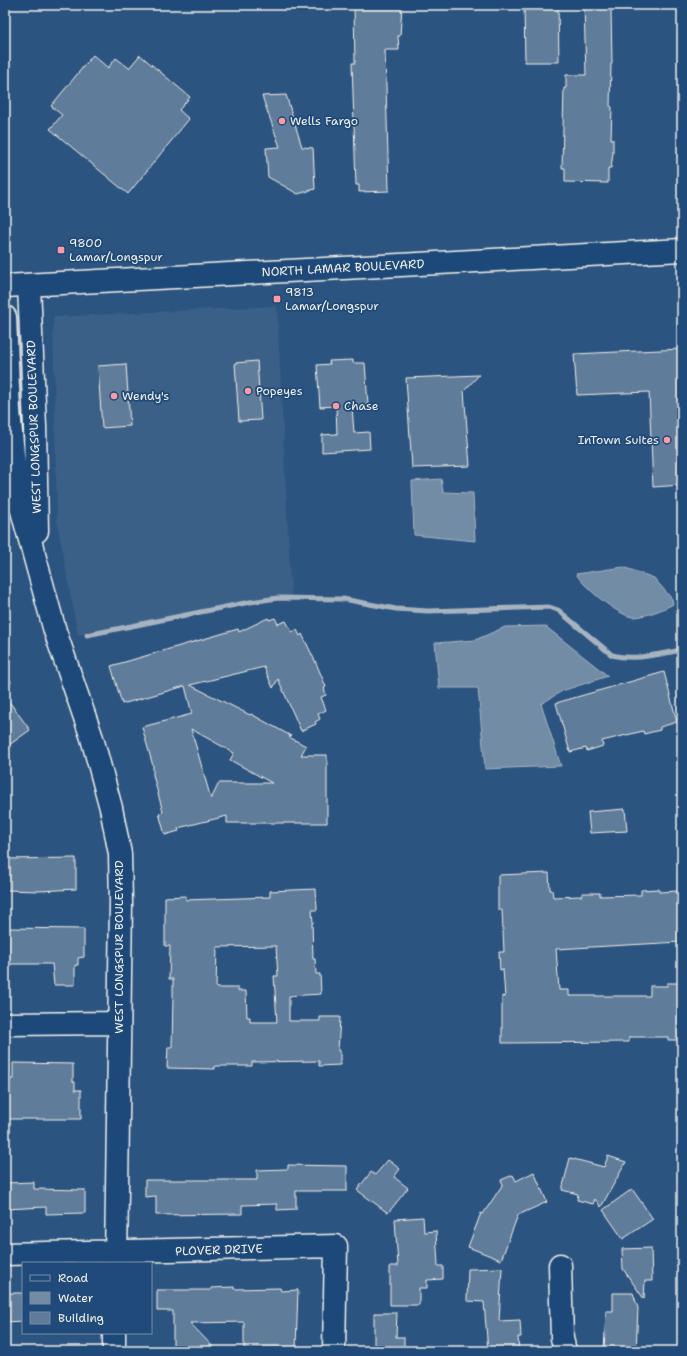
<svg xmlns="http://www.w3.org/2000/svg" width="687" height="1356" viewBox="0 0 687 1356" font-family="'Shantell Sans',sans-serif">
<rect width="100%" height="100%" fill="#2c5481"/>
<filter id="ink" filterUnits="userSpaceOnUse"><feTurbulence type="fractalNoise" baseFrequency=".025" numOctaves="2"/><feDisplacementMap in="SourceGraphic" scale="8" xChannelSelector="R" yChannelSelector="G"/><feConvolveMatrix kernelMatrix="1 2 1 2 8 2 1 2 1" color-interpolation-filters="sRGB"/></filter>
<g filter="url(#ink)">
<path fill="#3b6088" d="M277,306l14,290 -213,39 -21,-114 -4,-204z"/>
<path fill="#738ca6" stroke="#a7b4c0" d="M441,479l2,13 30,1 2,48 -61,-6 -2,-54z
M623,567l31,11 18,21 1,5c-8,5 -31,14 -41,13 -16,-3 -47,-29 -56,-43z
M545,626l63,50 -46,15 -21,13 20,62 -76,3 -7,-81h-39l-4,-45 40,-3 30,-13z"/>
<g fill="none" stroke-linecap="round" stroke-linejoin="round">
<path stroke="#a7b4c0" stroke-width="5" d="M87,635l163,-33 28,-4 65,1 53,10 32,2 121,-4 9,3 54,45c22,6 47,-1 70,-5
M5,685l4,-3"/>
</g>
<path fill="#5e7b9a" stroke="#f4f1e8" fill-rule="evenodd" d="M358,5l44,1 -2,30h-2l1,14h-14l4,141 -30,1v-7h-3l-4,-122h3l-1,-57z
M524,5h34l1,57h-34z
M584,5h25v4h2l1,55h-1l-1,42 2,1 -1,32h2v14l-2,15h-3v15l-43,-1v-14h-3l2,-80h2v-13h20z
M93,55l15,13 8,-10 13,10 11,-13 50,42 -11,13 10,9 -61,75 -78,-65 12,-14 -11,-9z
M286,95l16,52 11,1 2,41 -17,5 -30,-17 -2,-29 14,-1 -18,-51z
M682,349v136l-29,2 -4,-95 -72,3 -3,-41z
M353,360v3h12l3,42 -16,1 2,27 15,-1 1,17 -48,3v-17l15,-1 -1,-28 -16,1 -3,-42 13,-1 -1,-3z
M257,361l4,59 -22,1 -4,-58z
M126,364l4,62 -28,2 -4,-62z
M479,375l-15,16 6,75 -58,2 -6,-90z
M268,618l1,2 6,-2 3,6 8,-3 6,11 5,-2 3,6 2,-2 14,29 10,24 -2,1 2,7 -5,2 5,13 -8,4 2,5 -5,3 1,2 -15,7 -22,-50 -1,-2 -5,9 -9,-21 -74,18 60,30 1,-1 40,22 -2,1 17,9 -5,9h26v68h-100v-7l-49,12 1,3 -14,4 -6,-22 4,-1 -10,-37v-9l-11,-39 50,-13 -7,-28 -63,18 -11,-38 127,-37 1,3zM191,729l43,24 -4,7 42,23h-53l-8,16z
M664,672l13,50 -17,5v3l-16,4 -1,-3 -41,10 1,5 -16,5 -1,-3 -16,4 -14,-49z
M5,696l25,34 -25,18z
M625,809l2,22 -37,2 -2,-21z
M76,858v31l-37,2 -34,-1v-31z
M549,873l1,17h2l1,7 29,-1v-3h18v3l41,-1v-5l18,-1v3l19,-1 2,51 -124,7 3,41h10v6h81v-10h17v-3h15v57h-14v-3h-39v5l-127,1v-47l3,1 -2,-28 -3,1 -1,-18h5l-2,-42h-4v-35z
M316,889l1,21h-5l1,13h-1l1,36h2l1,15h4l1,20 -32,2v25h31v-4h20l-2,34h2v14l-21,1v-5l-67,1v4h-37v3l-48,-1 1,-21h4l1,-51v-17h-4l1,-33h-5v-49l21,-1v4l84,-3v-6zM276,946l2,30h-4l3,46h-27v-5h-3l-1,-26h-8v-3h-22l1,-41z
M5,928l79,1v28l-6,1v7h-3v20h-21l-2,-21h-47z
M13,1063l60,1v18h2v8h6v29h-76v-36l5,-1v-3h3z
M608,1156l18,6 -25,45 -6,-8 -2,5 -16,-4 1,-6 -16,-4 8,-32 34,9z
M388,1160l12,9 -6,8 14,11 -20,25 -31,-23 14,-18 4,3z
M288,1165l59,1v25h-51v18l-19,1v-6l-35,1v9l-86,1v-19l-11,1v-17h112v-10l31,-1z
M534,1172l13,30 -29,13 -17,45 -33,-13 13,-34 2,1 20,-30 -2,-4 12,-5 3,6z
M34,1182v7l51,1v23l-39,1v-7l-41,2v-26z
M632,1189l21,30 -30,20 -20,-29z
M423,1217l1,15 12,-1 2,35h5v13l-16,1v8h-8v17h-29v-39h8l-3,-47z
M651,1248l1,33h-7l-1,18 -21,-30 -1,-20z
M502,1268l-3,53 21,-1 1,17h-3l1,14h-31l-4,-49 -17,-1 1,-32z
M234,1287v2l46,-1 1,3 17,-1 -2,58h-10v3h-42v-29l-54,1 27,28h-44v-40h-16v-21h54v-2z
M7,1293h16v28l-18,1v-24h2z
M613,1293h20l5,15 -2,43h-32l2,-40h7z
M374,1313h23l-1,24h8v14h-30z"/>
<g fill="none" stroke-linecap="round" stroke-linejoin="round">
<g stroke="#f4f1e8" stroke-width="25">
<path id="minor" d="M29,285l6,142 2,104
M5,317l4,93 7,79 39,142 37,107 19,70 9,46 1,49 -5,360
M5,1024l114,-1
M5,1254l331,-8 -2,105
M560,1265l2,73 3,13
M114,1351v-18"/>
</g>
<g stroke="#f4f1e8" stroke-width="25">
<path id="major" d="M5,286l677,-36"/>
</g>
<use href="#minor" stroke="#1f4a7a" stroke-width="22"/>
<use href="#major" stroke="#1f4a7a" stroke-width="22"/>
</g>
</g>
<g fill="#ff9aa2" stroke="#1f4a7a" stroke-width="1.5">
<circle cx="282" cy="121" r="4"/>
<rect x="57" y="246" width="8" height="8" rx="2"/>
<rect x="273" y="295" width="8" height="8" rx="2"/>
<circle cx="248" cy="391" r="4"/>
<circle cx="114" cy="396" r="4"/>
<circle cx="336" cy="406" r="4"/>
<circle cx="667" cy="440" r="4"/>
</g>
<g text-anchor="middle" stroke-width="3.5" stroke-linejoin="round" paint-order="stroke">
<g font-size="12" fill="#f4f1e8" stroke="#1f4a7a" text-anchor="start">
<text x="290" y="125">Wells Fargo</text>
<text x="69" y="247">9800<tspan x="69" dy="14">Lamar/Longspur</tspan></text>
<text x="285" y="296">9813<tspan x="285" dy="14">Lamar/Longspur</tspan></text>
<text x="256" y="395">Popeyes</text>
<text x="122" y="400">Wendy's</text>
<text x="344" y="410">Chase</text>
<text x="659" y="444" text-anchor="end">InTown Suites</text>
</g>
<g font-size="12" fill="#f4f1e8" stroke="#1f4a7a">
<text transform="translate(343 268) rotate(-3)" y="4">NORTH LAMAR BOULEVARD</text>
<text transform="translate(34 427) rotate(-92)" y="4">WEST LONGSPUR BOULEVARD</text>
<text transform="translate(119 947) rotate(-90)" y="4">WEST LONGSPUR BOULEVARD</text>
<text transform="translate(219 1250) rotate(-2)" y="4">PLOVER DRIVE</text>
</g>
</g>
<rect width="687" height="1356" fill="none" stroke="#1f4a7a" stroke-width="20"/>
<rect x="10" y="10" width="667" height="1336" fill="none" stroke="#f4f1e8" stroke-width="1.5" filter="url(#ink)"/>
<rect x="22" y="1262" width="130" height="72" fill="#1f4a7a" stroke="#748da6"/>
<rect x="30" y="1275" width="20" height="6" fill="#1f4a7a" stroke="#748da6"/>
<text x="58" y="1282" font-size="12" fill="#f4f1e8">Road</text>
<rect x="30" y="1292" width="20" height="12" fill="#738ca6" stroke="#748da6"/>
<text x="58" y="1302" font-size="12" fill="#f4f1e8">Water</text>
<rect x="30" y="1312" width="20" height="12" fill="#5e7b9a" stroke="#748da6"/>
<text x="58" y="1322" font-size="12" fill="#f4f1e8">Building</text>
</svg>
